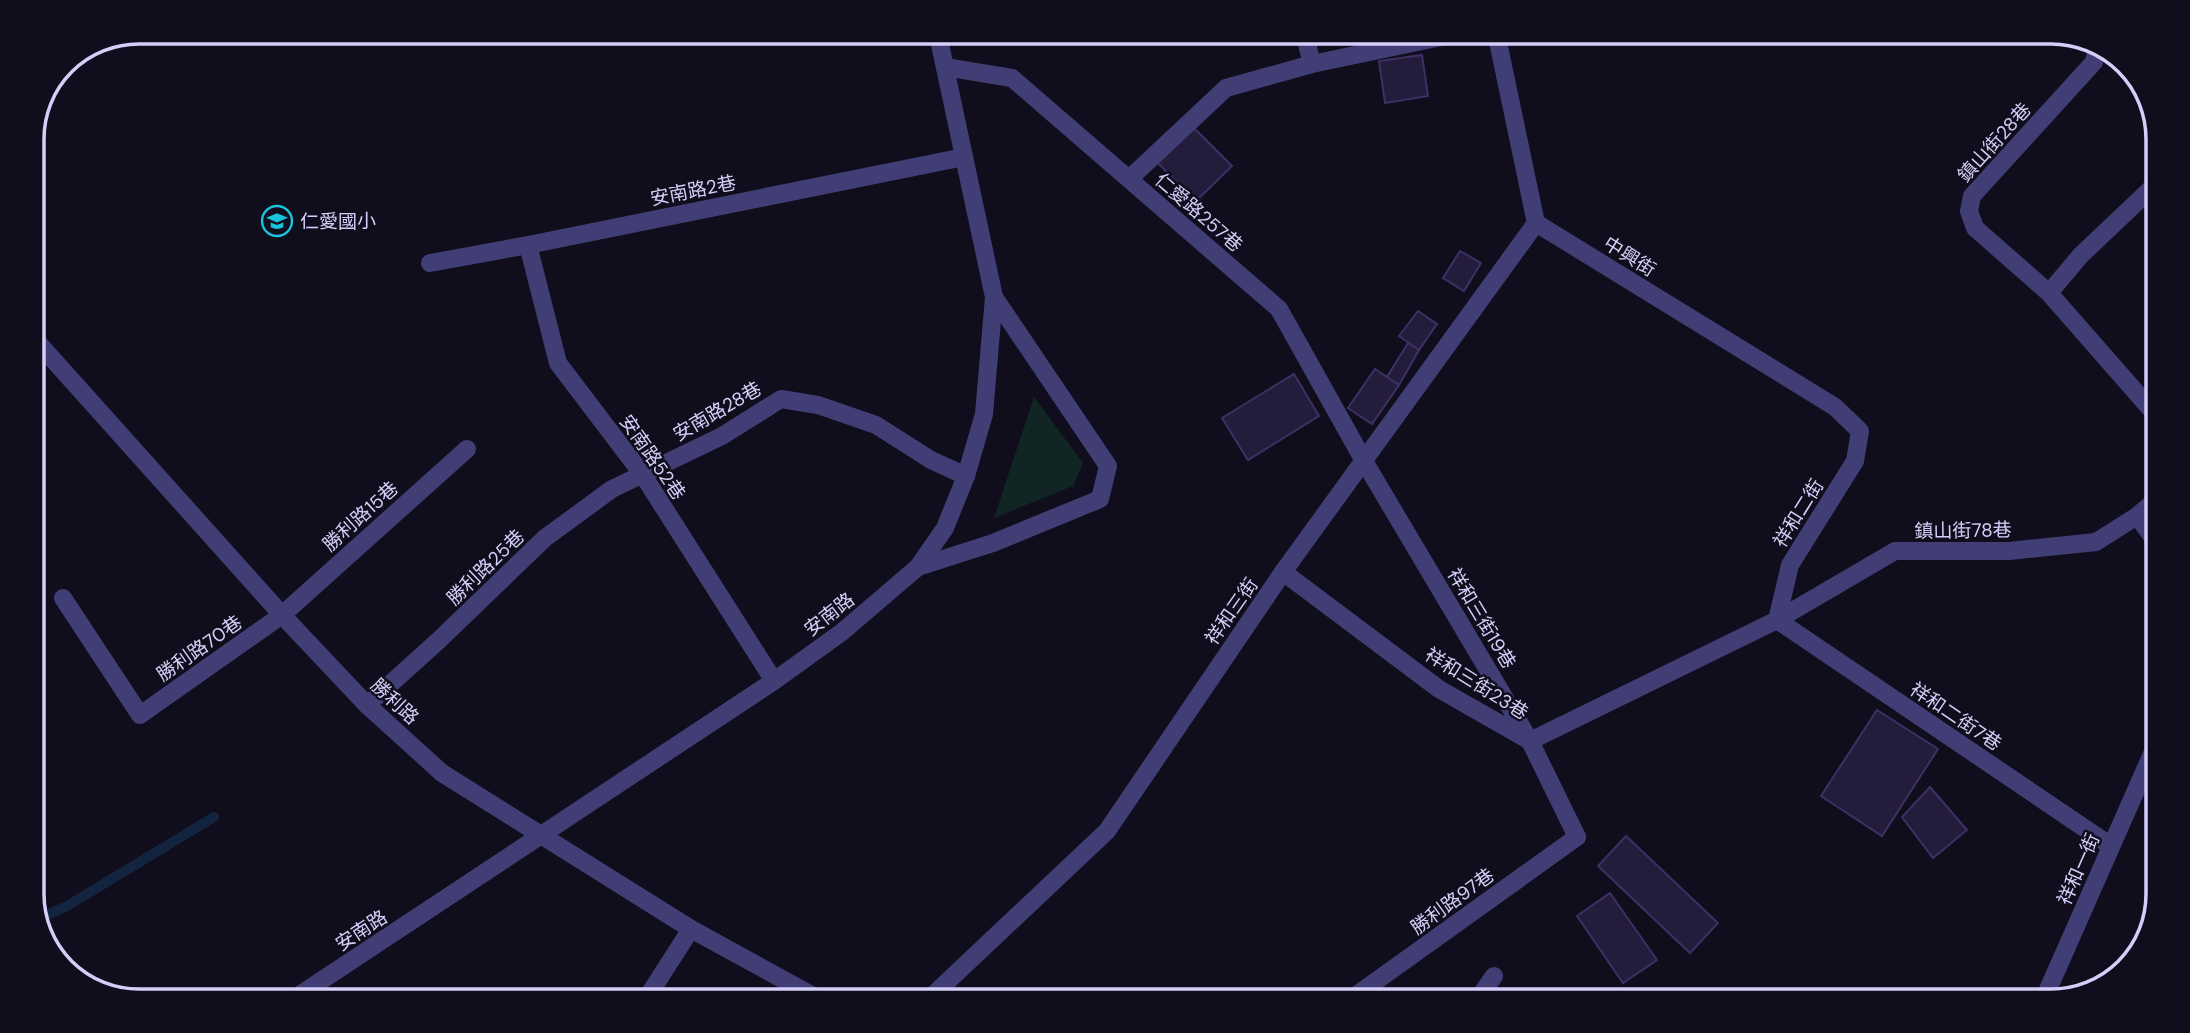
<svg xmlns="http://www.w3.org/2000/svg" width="2190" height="1033" viewBox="0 0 2190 1033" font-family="'DM Sans','Noto Sans TC',sans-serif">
<rect width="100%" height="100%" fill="#100e1c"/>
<path fill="#112525" d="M1034,397l49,66 -10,23 -79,32z"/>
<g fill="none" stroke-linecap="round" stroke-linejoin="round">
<path stroke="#132440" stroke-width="10" d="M40,918l27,-12 147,-89"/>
</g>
<path fill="#231c3b" stroke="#3c3064" stroke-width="2" d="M1422,55l6,41 -43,7 -6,-42z
M1194,128l38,38 -37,36 -37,-39z
M1460,251l21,12 -17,28 -21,-13z
M1418,311l19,13 -18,26 -20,-14z
M1408,343l11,7 -20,35 -12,-8z
M1375,369l24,16 -27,39 -24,-16z
M1294,374l25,42 -71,44 -26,-42z
M1877,710l61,39 -56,87 -61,-40z
M1930,787l37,43 -34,28 -31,-41z
M1626,836l92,87 -28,30 -92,-87z
M1610,893l47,67 -34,23 -46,-67z"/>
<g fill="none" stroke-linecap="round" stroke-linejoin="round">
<path stroke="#413e76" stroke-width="18" d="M1305,36l7,28
M945,67l67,11 267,231 85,152 166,280 47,96
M1129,179l97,-91 86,-24 129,-27
M528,245l30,118 85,112 131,206
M430,263l98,-18 436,-88
M2049,293l-74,-65 -6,-17 3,-15 122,-134 4,-18
M2155,414l-106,-121 32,-38 77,-73
M918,567l75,-24 107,-44 8,-33 -114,-169
M1283,572l156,117 91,52 247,-121 118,-69h114l87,-9 41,-26 18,-15
M63,598l77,117 142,-100 185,-166
M367,705l71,-64 107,-103 67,-49 110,-53 59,-37 37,6 58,20 55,35 35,16
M648,996l43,-67"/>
<path stroke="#413e76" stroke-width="18" d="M1497,37l39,186 299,184 25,24 -5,30 -65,104 -13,55 334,226
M32,336l250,279 85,90 75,68 249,156 122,67
M2137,516l17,23
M301,994l473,-313 68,-49 76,-65 27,-39 21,-52 18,-62 10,-117 -56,-262
M931,997l176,-166 176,-259 253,-349
M1351,999l226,-162
M1478,999l16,-23
M2043,1001l109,-247"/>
</g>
<defs>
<g id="school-ring" transform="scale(1.575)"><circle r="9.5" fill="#100e1c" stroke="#19c3db" stroke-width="1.5"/><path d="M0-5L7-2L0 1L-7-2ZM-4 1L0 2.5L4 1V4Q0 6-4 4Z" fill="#19c3db"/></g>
</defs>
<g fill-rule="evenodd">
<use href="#school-ring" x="277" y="221"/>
</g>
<g text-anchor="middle" stroke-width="5" stroke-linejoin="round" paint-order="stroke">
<g font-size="19" fill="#d4cef9" stroke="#100e1c">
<text transform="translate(1994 142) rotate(-48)" y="7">鎮山街28巷</text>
<text transform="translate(693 190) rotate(-11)" y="7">安南路2巷</text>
<text transform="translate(1199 212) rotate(41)" y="7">仁愛路257巷</text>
<text transform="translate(1630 256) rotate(32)" y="7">中興街</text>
<text transform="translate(717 411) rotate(-30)" y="7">安南路28巷</text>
<text transform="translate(653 457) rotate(55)" y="7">安南路52巷</text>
<text transform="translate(1798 513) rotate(-58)" y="7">祥和二街</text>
<text transform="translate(360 516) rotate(-42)" y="7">勝利路15巷</text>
<text transform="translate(1963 530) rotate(-1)" y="7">鎮山街78巷</text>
<text transform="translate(485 567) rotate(-44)" y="7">勝利路25巷</text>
<text transform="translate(1231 611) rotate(-55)" y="7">祥和三街</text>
<text transform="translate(829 614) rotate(-38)" y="7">安南路</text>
<text transform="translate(1482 618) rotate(59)" y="7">祥和三街19巷</text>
<text transform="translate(199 648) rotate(-35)" y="7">勝利路70巷</text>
<text transform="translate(1477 683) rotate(32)" y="7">祥和三街23巷</text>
<text transform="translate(395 701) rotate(43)" y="7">勝利路</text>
<text transform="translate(1956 716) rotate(34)" y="7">祥和二街7巷</text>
<text transform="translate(2078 869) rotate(-66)" y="7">祥和一街</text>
<text transform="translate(1452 901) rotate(-36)" y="7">勝利路97巷</text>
<text transform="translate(361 930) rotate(-33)" y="7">安南路</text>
</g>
<g font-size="19" fill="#d4cef9" stroke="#100e1c" text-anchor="start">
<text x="300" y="228">仁愛國小</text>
</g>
</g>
<path d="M0 0H2190V1033H0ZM139 44H2051A95 95 0 0 1 2146 139V894A95 95 0 0 1 2051 989H139A95 95 0 0 1 44 894V139A95 95 0 0 1 139 44Z" fill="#100e1c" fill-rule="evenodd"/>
<path fill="none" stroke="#d4cef9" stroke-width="3.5" d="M139 44H2051A95 95 0 0 1 2146 139V894A95 95 0 0 1 2051 989H139A95 95 0 0 1 44 894V139A95 95 0 0 1 139 44Z"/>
</svg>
